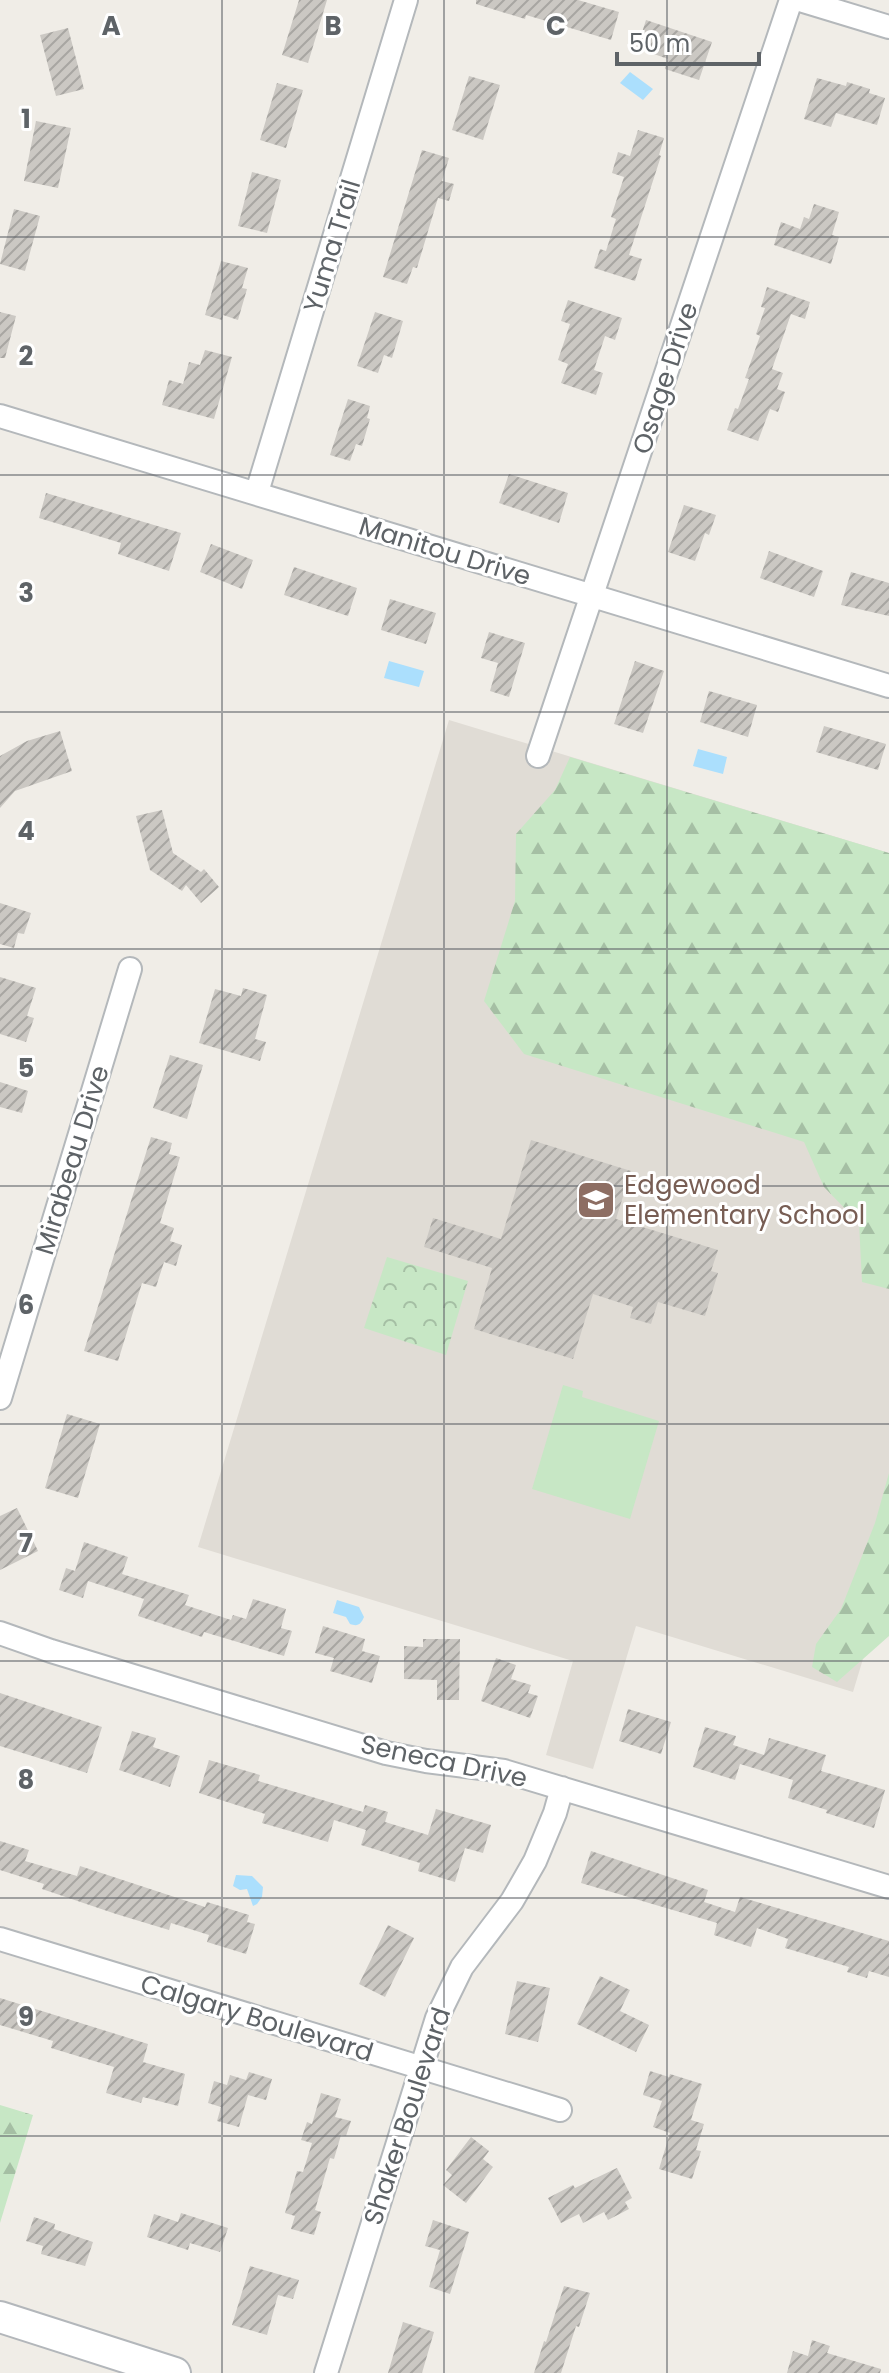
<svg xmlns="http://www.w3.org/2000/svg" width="889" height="2373" viewBox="0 0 889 2373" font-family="Poppins,sans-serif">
<defs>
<pattern id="forest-firs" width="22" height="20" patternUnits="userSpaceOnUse" patternTransform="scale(2)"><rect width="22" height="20" fill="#c7e7c5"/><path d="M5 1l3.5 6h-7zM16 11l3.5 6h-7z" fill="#a5bfa4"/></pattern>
<pattern id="park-crowns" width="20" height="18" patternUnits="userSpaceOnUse" patternTransform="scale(2)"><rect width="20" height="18" fill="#c7e7c5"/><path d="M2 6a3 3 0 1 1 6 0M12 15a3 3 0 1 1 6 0" fill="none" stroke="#a5bfa4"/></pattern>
<pattern id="building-hatch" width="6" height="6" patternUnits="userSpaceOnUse" patternTransform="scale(2)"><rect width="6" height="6" fill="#cbc8c3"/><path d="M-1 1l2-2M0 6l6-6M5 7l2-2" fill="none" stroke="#a8a6a2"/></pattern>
</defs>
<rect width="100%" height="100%" fill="#f0ede7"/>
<path fill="#e0dcd5" d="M449,720l440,133v720l-36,119 -217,-66 -43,143 -47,-14 27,-94 -375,-114z"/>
<path fill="url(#forest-firs)" d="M570,757l319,96v436l-27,-7 -3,-59 -35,-36 -20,-45 -280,-88 -40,-53 31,-100 1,-67 39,-44z
M889,1473v163l-52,46 -25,-15 4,-23 25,-35 34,-86z
M0,2105l33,10 -33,108z"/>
<path fill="url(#park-crowns)" d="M387,1257l81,24 -22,74 -82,-27z"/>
<path fill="#c7e7c5" d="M563,1385l20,6 -1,6 77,24 -29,98 -98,-30z"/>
<path fill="#abdffd" d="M630,72l23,17 -10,11 -23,-17z
M389,661l35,10 -5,16 -35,-9z
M698,749l29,8 -4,17 -30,-8z
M337,1600l22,7 5,10c-3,7 -6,10 -14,7l-4,-7 -13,-4z
M236,1875l16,1 11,11 -1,10 -5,7 -4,2 -6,-17 -7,1 -7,-4z"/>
<path fill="url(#building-hatch)" d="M299,0h28l-19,63 -26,-8z
M476,0h102l41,12 -8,28 -85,-25 -1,4 -49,-15z
M646,20l66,22 -13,38 -34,-11 3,-10 -31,-11z
M68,28l16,61 -28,7 -16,-61z
M469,76l31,9 -17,55 -31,-10z
M817,78l29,8 1,-4 23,7 -1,4 16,5 -8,27 -41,-12 -5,14 -27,-8z
M277,83l26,7 -17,58 -26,-8z
M36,121l35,7 -13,60 -34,-7z
M638,130l26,8 -5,17 2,1 -32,99 13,4 -7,22 -41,-13 6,-19 6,2 10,-32 -5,-2 13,-40 -12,-4 6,-21 12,4z
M422,150l27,8 -7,23 12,3 -5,17 -11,-3 -21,70 -4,-1 -6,17 -24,-7z
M252,172l29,8 -14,53 -29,-7z
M814,204l25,8 -7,23 7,2 -8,27 -57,-19 7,-23 19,7 4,-12 5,2z
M14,209l26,7 -15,55 -25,-7z
M221,261l27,7 -6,20 5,1 -9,31 -15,-5 -1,5 -17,-5z
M767,287l43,15 -5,17 -14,-5 -19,55 11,4 -6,16 8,3 -7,20 -8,-3 -12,32 -31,-11 8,-22 3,1 11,-30 -4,-1 15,-42 -4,-2 9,-26 -4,-1z
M568,300l54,18 -7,22 -10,-4 -11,34 9,3 -7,22 -35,-12 7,-19 -10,-4 12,-36 -9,-3z
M0,312l16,4 -11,42h-5z
M375,312l28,9 -11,37 -8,-3 -6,18 -21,-7z
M205,350l27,7 -18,62 -52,-14 7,-25 14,4 6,-22 11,3z
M348,399l22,7 -3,12 3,1 -8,27 -6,-2 -6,17 -20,-6z
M509,474l59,19 -9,30 -60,-20z
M46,493l135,40 -12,38 -51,-17 3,-11 -82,-25z
M684,505l32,10 -7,20 -4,-2 -10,28 -27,-9z
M211,544l42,16 -11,29 -42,-17z
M769,551l54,20 -9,26 -54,-19z
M294,567l63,21 -9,28 -64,-21z
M851,572l38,11v33l-48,-11z
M390,599l46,14 -10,31 -45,-14z
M489,632l36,11 -16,54 -19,-6 8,-28 -17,-5z
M635,661l29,10 -21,62 -29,-9z
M709,691l48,14 -9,32 -48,-15z
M824,726l62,18 -8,26 -62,-18z
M60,731l12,40 -57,20 -15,17v-52l27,-15z
M162,810l11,43 28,19 3,-3 15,18 -18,16 -15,-18 -4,6 -32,-21 -14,-54z
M0,903l31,10 -7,21 -6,-1 -4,15 -14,-4z
M0,977l36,11 -9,28 7,2 -8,24 -26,-8z
M243,988l24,7 -12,44 11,3 -6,19 -61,-18 16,-54 26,7z
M170,1055l33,10 -16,54 -34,-11z
M0,1082l28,9 -6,22 -22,-6z
M151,1137l21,6 -3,11 11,3 -20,66 14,5 -4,13 12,4 -6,21 -12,-4 -8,25 -14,-4 -24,78 -34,-10z
M531,1140l100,31 -15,48 102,31 -7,21 7,2 -13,43 -47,-14 -7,22 -21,-6 3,-11 -40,-13 -20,65 -99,-30 18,-61 -68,-21 9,-29 68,21z
M67,1414l33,10 -22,74 -33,-10z
M17,1508l21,43 -38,19v-54z
M84,1542l44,15 -6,17 67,21 -4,10 46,15 2,-5 13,4 7,-20 33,10 -5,19 11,3 -8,25 -80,-24 -2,5 -64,-21 6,-17 -56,-18 -5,17 -24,-8 7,-22 9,3z
M323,1626l42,13 -3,12 18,5 -8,27 -42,-12 4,-13 -19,-5z
M423,1639h37l-1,61h-22v-20l-33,-1v-33l19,1z
M496,1658l20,7 -5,14 20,6 -3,8 10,3 -8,22 -49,-17z
M0,1693l102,34 -15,46 -87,-27z
M628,1709l43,13 -10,32 -42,-13z
M705,1727l31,9 -3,9 31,10 5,-17 57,17 -5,16 64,19 -11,38 -48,-15 1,-3 -39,-12 5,-18 -53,-16 -5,16 -42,-13z
M132,1731l24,7 -3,9 27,9 -10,31 -51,-17z
M209,1760l51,15 -2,6 105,31 2,-7 23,7 -3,10 43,13 8,-26 55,16 -8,28 -18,-5 -10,34 -37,-11 2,-8 -59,-18 5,-15 -32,-10 -6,22 -66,-19 3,-9 -66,-21z
M0,1841l29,9 -4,11 52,15 3,-10 125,41 2,-5 42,13 -2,7 8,2 -9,30 -39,-12 2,-7 -38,-12 -2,7 -53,-16 -74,-25 2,-5 -44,-14z
M591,1851l117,39 -4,12 31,10 5,-15 149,44v36l-20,-6 -2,7 -20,-6 2,-5 -64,-19 3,-9 -31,-11 -6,19 -37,-12 3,-12 -136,-40z
M388,1925l26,13 -29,59 -26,-13z
M600,1976l30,14 -10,21 29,14 -13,27 -59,-28z
M517,1981l33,7 -12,54 -33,-8z
M0,1998l148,46 -5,18 42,12 -7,32 -35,-9 -2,6 -35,-10 8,-26 -63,-19 2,-7 -53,-16z
M650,2071l19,6 1,-3 32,10 -11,36 13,4 -8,26 5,1 -9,28 -33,-10 11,-36 -17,-6 9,-26 -19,-6z
M249,2072l23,7 -6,21 -18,-5 -9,32 -22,-6 4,-14 -13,-4 6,-22 13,4 3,-10 16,5z
M321,2093l20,6 -6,18 16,4 -5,15 -5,-1 -7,24 -4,-1 -15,52 6,2 -7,23 -23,-6 4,-13 -10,-3 12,-42 6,1 9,-29 -11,-3 6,-18 5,2z
M471,2137l18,14 -6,8 10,8 -27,36 -23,-18 9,-10 -6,-5z
M617,2168l15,30 -7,4 4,7 -21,11 -4,-8 -21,11 -4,-9 -18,9 -13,-25 25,-13 2,3z
M181,2213l47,15 -8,24 -30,-9 -2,7 -41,-13 7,-23 24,8z
M34,2217l21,7 -1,5 39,13 -8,24 -44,-12 2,-8 -17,-5z
M433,2220l36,12 -19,62 -21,-7 11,-37 -15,-4z
M250,2266l49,14 -6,19 -15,-4 -11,40 -35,-10z
M564,2286l26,7 -11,34 -3,-1 -15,47h-27l10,-32 2,1z
M403,2322l31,10 -12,41h-34z
M812,2340l18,6 -3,7 54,16 -1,4h-93l6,-22 15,5z"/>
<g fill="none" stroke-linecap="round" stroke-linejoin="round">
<g stroke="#b4b8bb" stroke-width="26">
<path id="street" d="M800,0l89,27
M0,416l889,270
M257,492l149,-492
M538,756l253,-756
M0,1398l130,-429
M0,1633l51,18 335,102 40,8 78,10 385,116
M0,1939l560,171
M326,2373l111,-355 25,-51 50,-66 23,-40 20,-48 7,-25"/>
</g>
<g stroke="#b3b7bb" stroke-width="34">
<path id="secondary" d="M0,2317l175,56"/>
</g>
<use href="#street" stroke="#fff" stroke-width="22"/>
<use href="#secondary" stroke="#fff" stroke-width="30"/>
</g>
<path fill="none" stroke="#5e6367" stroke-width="2" stroke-opacity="0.55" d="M222,0v2373M444,0v2373M667,0v2373M0,237h889M0,475h889M0,712h889M0,949h889M0,1186h889M0,1424h889M0,1661h889M0,1898h889M0,2136h889"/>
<defs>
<g id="school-square" transform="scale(2)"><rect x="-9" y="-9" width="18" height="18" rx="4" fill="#8d6e63" stroke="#fff"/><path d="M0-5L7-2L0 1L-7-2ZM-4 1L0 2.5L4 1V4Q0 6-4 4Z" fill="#fff"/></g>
</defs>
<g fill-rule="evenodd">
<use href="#school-square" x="596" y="1200"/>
</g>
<g text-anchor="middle" stroke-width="6" stroke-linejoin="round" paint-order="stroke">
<g font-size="26" fill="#5e6367" stroke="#fff">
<text transform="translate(332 246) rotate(-73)" y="9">Yuma Trail</text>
<text transform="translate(665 378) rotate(-72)" y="9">Osage Drive</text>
<text transform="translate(445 551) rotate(17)" y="9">Manitou Drive</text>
<text transform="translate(72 1160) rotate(-73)" y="9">Mirabeau Drive</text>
<text transform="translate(444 1761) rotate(12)" y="9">Seneca Drive</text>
<text transform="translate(257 2018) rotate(17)" y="9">Calgary Boulevard</text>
<text transform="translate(407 2116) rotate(-72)" y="9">Shaker Boulevard</text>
</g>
<g font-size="26" fill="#785e54" stroke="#fff" text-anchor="start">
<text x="624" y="1194">Edgewood<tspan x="624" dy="30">Elementary School</tspan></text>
</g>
</g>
<g font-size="26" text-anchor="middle" font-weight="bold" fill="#5e6367" stroke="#fff" stroke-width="6" stroke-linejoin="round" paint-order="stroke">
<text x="111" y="35">A</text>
<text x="333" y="35">B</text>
<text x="556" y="35">C</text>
<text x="26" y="128">1</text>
<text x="26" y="365">2</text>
<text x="26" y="602">3</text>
<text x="26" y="840">4</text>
<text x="26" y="1077">5</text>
<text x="26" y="1314">6</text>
<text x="26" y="1552">7</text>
<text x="26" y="1789">8</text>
<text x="26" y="2026">9</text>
</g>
<path d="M617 52v12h142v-12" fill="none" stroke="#5e6367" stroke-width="4"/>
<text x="629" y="52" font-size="24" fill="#5e6367" stroke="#ffffff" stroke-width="6" paint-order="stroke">50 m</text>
</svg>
